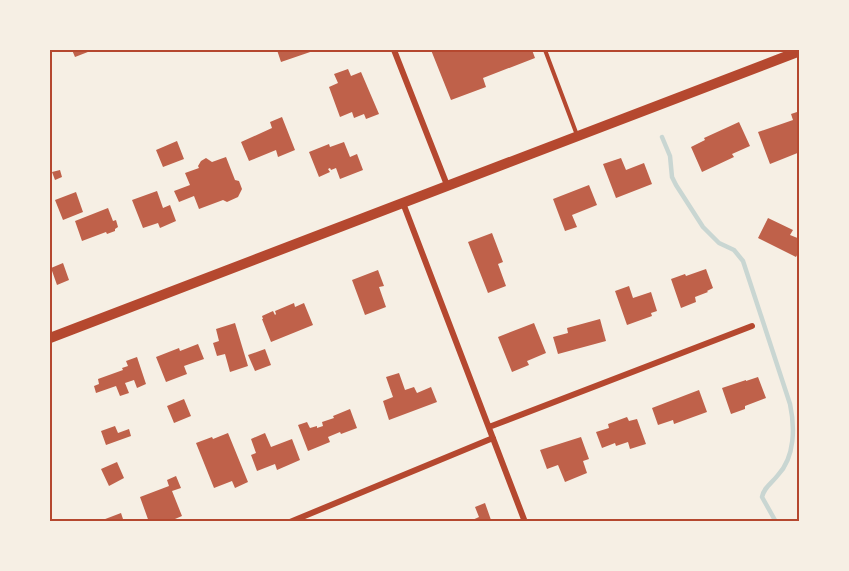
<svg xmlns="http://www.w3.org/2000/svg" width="849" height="571" viewBox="0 0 849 571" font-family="Inter,sans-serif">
<rect width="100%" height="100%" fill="#f6efe4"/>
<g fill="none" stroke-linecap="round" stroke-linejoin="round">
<path stroke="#c9d6d2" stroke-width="4.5" d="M662,137l8,19 2,21 4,8 27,42 16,16 15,7 9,11 47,143c5,23 5,53 -12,71 -6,8 -14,12 -16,22l14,25"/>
</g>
<path fill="#bf614a" d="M72,50h21l-18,7z
M277,50h39l-35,12z
M431,50h101l3,8 -52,20 3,9 -35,13z
M348,69l3,7 10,-4 18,42 -13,5 -2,-5 -10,4 -2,-6 -12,5 -11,-30 9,-4 -4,-9z
M800,111v41l-30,12 -12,-32 35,-12 -2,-6z
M282,117l13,33 -17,7 -2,-7 -27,11 -8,-19 31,-14 -2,-6z
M739,122l11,24 -18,8 2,3 -32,15 -11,-25 14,-7 -1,-2z
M177,141l7,18 -21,8 -7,-17z
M344,142l6,15 7,-3 6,16 -23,9 -4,-11 -5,2 -1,-2 -2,1 2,3 -11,5 -10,-25 20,-8 1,3z
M226,157l9,23 4,1 3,8 -4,8 -11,5 -4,-2 -24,9 -5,-13 -15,6 -5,-11 16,-6 -5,-12 14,-5 -1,-2 3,-5 5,-3 6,4z
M621,158l5,12 18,-7 8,21 -36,14 -13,-34z
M60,170l2,7 -7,3 -3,-8z
M589,185l8,20 -25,10 5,12 -12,4 -12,-32z
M157,191l6,17 7,-3 6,16 -16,7 -2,-5 -15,5 -11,-28z
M76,192l7,20 -20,8 -8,-20z
M108,208l5,13 3,-1 2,7 -3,2v2l-8,3 -1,-2 -24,9 -7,-20z
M768,218l25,12 -3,5 10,4v11l-4,7 -38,-19z
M492,233l11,29 -5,2 8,22 -18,7 -20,-51z
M63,263l6,17 -12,5 -6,-17z
M706,269l7,19 -6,3 1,1 -13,5 1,5 -15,6 -10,-29 14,-5 1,2z
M378,270l6,16 -5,1 7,20 -21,8 -13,-35z
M629,286l4,12 18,-6 6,19 -6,2 1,3 -25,9 -12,-34z
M294,303l1,4 9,-4 9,22 -42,17 -9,-23h1l-1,-3 11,-5 2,4 1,-1 -1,-3z
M600,319l6,22 -48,13 -5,-17 15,-4 -1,-5z
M235,323l13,43 -18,6 -5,-18 -8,2 -4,-13 6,-2 -3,-12z
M534,323l12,30 -19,8 2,4 -17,7 -14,-35z
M198,344l6,15 -20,7 3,8 -21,8 -10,-25 23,-9 1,3z
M265,349l6,16 -16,6 -7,-16z
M137,357l9,27 -9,4 -3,-8 -9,3 4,10 -9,3 -4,-10 -20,7 -2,-7 5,-2 -1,-5 25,-9 -1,-2 6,-2 -2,-5z
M399,373l6,17 9,-3 3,6 14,-6 6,15 -48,18 -6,-19 10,-4 -7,-20z
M758,377l8,21 -21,8v3l-14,5 -9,-26 24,-8v1z
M699,390l8,22 -33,12 -1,-4 -15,5 -6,-17z
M184,399l7,17 -17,7 -7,-17z
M350,409l7,19 -16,6 -1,-2 -12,5 2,5 -22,9 -10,-26 9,-3 3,6 7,-2v2l6,-2 -1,-4 12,-4 -1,-2z
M627,417l2,4 8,-2 9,25 -16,5 -2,-7 -12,4 -1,-3 -13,5 -6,-16 13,-4 -1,-4z
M115,426l3,7 11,-4 2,7 -25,9 -5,-14z
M228,433l20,49 -13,6 -3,-7 -18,7 -18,-45 16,-6 1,2z
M265,433l6,14 21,-8 8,21 -23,10 -2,-6 -18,7 -6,-16 5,-2 -5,-14z
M581,437l8,22 -6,2 4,12 -22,9 -7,-17 -11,4 -7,-19z
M117,462l7,16 -15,8 -8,-17z
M176,476l5,12 -9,3 10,25 -14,6h-19l-9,-25 29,-11 -2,-6z
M485,503l6,17 -4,2h-19l11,-5 -4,-10z
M121,513l3,9h-24v-1z"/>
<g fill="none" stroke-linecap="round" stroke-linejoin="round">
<path stroke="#b5482f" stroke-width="4" d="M545,50l32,85"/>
<path stroke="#b5482f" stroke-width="6" d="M394,50l53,135
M403,203l122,319
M489,427l263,-101
M290,522l203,-84"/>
<path stroke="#b5482f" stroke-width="10" d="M50,338l750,-287"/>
</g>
<rect width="849" height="571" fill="none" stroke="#f6efe4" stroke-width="102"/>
<rect x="51" y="51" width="747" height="469" fill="none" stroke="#b5482f" stroke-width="2"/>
</svg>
